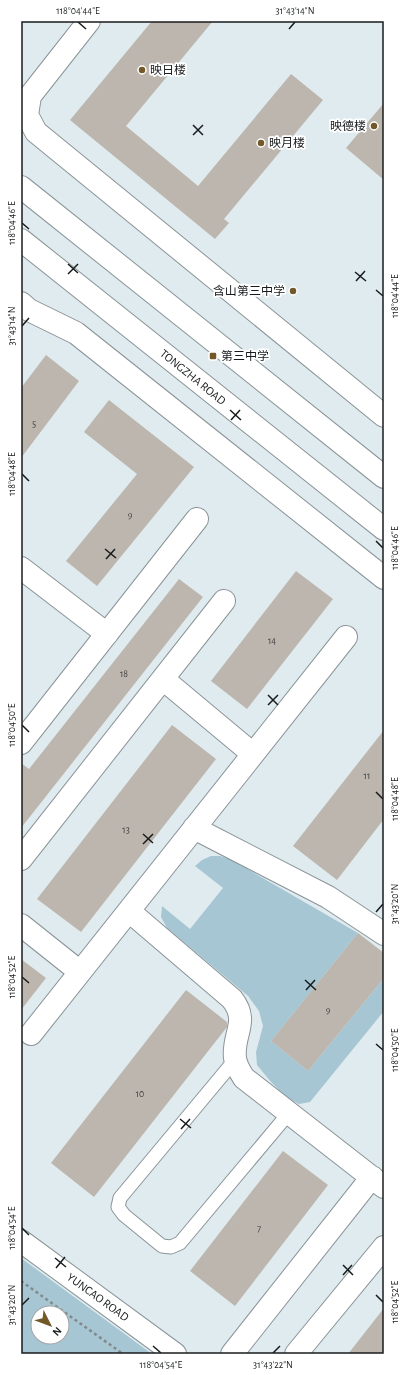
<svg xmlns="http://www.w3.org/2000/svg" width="405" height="1375" viewBox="0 0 405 1375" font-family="'Alegreya Sans','Noto Sans SC',sans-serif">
<rect width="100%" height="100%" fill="#e0ebef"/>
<path fill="#a6c6d3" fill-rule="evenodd" d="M211,856h9l10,3 128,74 -87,108 37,30 76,-93v33l-74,91 -11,2 -12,-6 -16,-16 -14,-17 -1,-13 7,-26 -4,-15 -11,-15 -81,-68 -6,-11 1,-11 28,23 33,-41 -28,-22 7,-6z
M21,1258l131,96h-131zM38,1313h24v24h-24z"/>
<path fill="#bcb6ae" d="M152,21h61l-87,105 72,60 93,-112 32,26 -99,119 5,4 -14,16 -145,-119z
M384,103v77l-38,-32z
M46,355l33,26 -58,77v-70z
M109,400l85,67 -97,119 -31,-25 71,-87 -53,-42z
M296,571l37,28 -86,110 -36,-28z
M179,579l24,18 -182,231v-65l8,6z
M172,725l44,34 -135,173 -44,-33z
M384,730v89l-47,61 -44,-34z
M358,933l26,20v25l-76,93 -37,-30z
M21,959l25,19 -25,32z
M186,990l41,32v5l-133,170 -43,-34z
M283,1151l45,34 -93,121 -45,-35z
M384,1308v46h-36z"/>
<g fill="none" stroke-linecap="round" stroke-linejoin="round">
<g stroke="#8a9498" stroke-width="15">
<path id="lane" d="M235,1060l-115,138 -2,9 6,8 38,31 9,1 9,-4 109,-130"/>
</g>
<g stroke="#8a9498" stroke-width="24">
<path id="street" d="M89,21l-59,75 -3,19 9,17 348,284
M21,187l363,290
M21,303l8,7 47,23 308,245
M21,568l86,66
M163,679l90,75
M21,743l176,-224
M194,828l134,69 56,37
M21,859l203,-258
M129,911l103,88c18,23 0,35 3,59 1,8 5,14 9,20l140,109
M21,925l59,47
M31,1034l315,-397
M232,1354l140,-177
M296,1354l88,-107"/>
</g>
<g stroke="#8a9498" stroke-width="24">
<path id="secondary" d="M21,240l363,289
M21,1241l154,113"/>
</g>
<path stroke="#838a8d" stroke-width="2.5" stroke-dasharray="3 3" stroke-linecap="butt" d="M21,1281l102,73"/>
<use href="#lane" stroke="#fff" stroke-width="13"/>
<use href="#street" stroke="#fff" stroke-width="22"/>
<use href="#secondary" stroke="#fff" stroke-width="22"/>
</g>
<path fill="none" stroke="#181b1d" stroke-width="1.5" d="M78,22l8,7M289,29l6,-7M193,125l10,10M193,135l10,-10M22,223l7,6M68,264l10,9M355,272l11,9M68,274l10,-10M356,281l9,-10M376,290l7,6M22,326l7,-8M230,410l11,10M231,420l9,-10M22,474l7,7M376,541l7,7M105,549l11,9M106,559l9,-10M268,695l10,10M268,705l10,-10M22,725l7,7M376,792l7,7M143,834l10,9M143,844l10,-10M376,912l7,-8M22,977l7,6M305,980l11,10M306,990l9,-10M376,1044l7,6M180,1119l11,9M181,1129l9,-10M22,1228l7,7M55,1258l11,9M343,1265l10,10M56,1268l9,-11M343,1275l9,-10M376,1295l7,7M22,1305l7,-7M153,1346l8,7M273,1353l7,-7"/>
<g fill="#73582a" stroke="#fff" stroke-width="1.5">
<circle cx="142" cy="70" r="4"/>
<circle cx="374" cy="126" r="4"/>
<circle cx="261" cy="143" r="4"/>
<circle cx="293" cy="291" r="4"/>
<rect x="209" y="352" width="8" height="8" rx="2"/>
</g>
<g text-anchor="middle" stroke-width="3.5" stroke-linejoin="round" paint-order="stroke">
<g font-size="10" fill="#414241">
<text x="34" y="427">5</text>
<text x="130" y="518">9</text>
<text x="272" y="644">14</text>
<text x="124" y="677">18</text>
<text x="367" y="779">11</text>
<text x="126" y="833">13</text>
<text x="328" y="1013">9</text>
<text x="140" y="1097">10</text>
<text x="259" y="1232">7</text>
</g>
<g font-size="12" fill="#181b1d" stroke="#fff" text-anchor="start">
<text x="150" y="74">映日楼</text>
<text x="366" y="130" text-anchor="end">映德楼</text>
<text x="269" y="147">映月楼</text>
<text x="285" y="295" text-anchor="end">含山第三中学</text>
<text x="221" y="360">第三中学</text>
</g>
<g font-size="12" fill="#181b1d" stroke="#fff">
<text transform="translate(193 377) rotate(39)" y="4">TONGZHA ROAD</text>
<text transform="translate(98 1297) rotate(36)" y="4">YUNCAO ROAD</text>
</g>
</g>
<rect width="405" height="1375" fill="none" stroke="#ffffff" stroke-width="44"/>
<g transform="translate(50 1325) rotate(132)"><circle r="19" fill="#ffffff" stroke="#a3a4a5"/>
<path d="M0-3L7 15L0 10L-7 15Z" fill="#73582a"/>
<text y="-6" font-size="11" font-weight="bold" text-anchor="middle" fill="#181b1d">N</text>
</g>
<rect x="22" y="22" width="361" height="1331" fill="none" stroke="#181b1d" stroke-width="1.5"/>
<g font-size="10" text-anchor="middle" fill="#181b1d">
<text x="78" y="14">118°04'44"E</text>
<text x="295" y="14">31°43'14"N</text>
<text transform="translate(11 223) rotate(-90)" y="4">118°04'46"E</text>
<text transform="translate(394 296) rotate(-90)" y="4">118°04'44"E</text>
<text transform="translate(11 326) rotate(-90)" y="4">31°43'14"N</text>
<text transform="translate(11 474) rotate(-90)" y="4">118°04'48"E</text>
<text transform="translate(394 548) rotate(-90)" y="4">118°04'46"E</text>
<text transform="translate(11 725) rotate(-90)" y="4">118°04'50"E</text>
<text transform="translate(394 799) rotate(-90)" y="4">118°04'48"E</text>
<text transform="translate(394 904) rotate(-90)" y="4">31°43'20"N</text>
<text transform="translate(11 977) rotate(-90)" y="4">118°04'52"E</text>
<text transform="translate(394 1050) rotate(-90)" y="4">118°04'50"E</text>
<text transform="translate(11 1228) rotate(-90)" y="4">118°04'54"E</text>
<text transform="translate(394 1302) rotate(-90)" y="4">118°04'52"E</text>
<text transform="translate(11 1305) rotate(-90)" y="4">31°43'20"N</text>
<text x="161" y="1368">118°04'54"E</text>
<text x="273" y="1368">31°43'22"N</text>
</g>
</svg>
